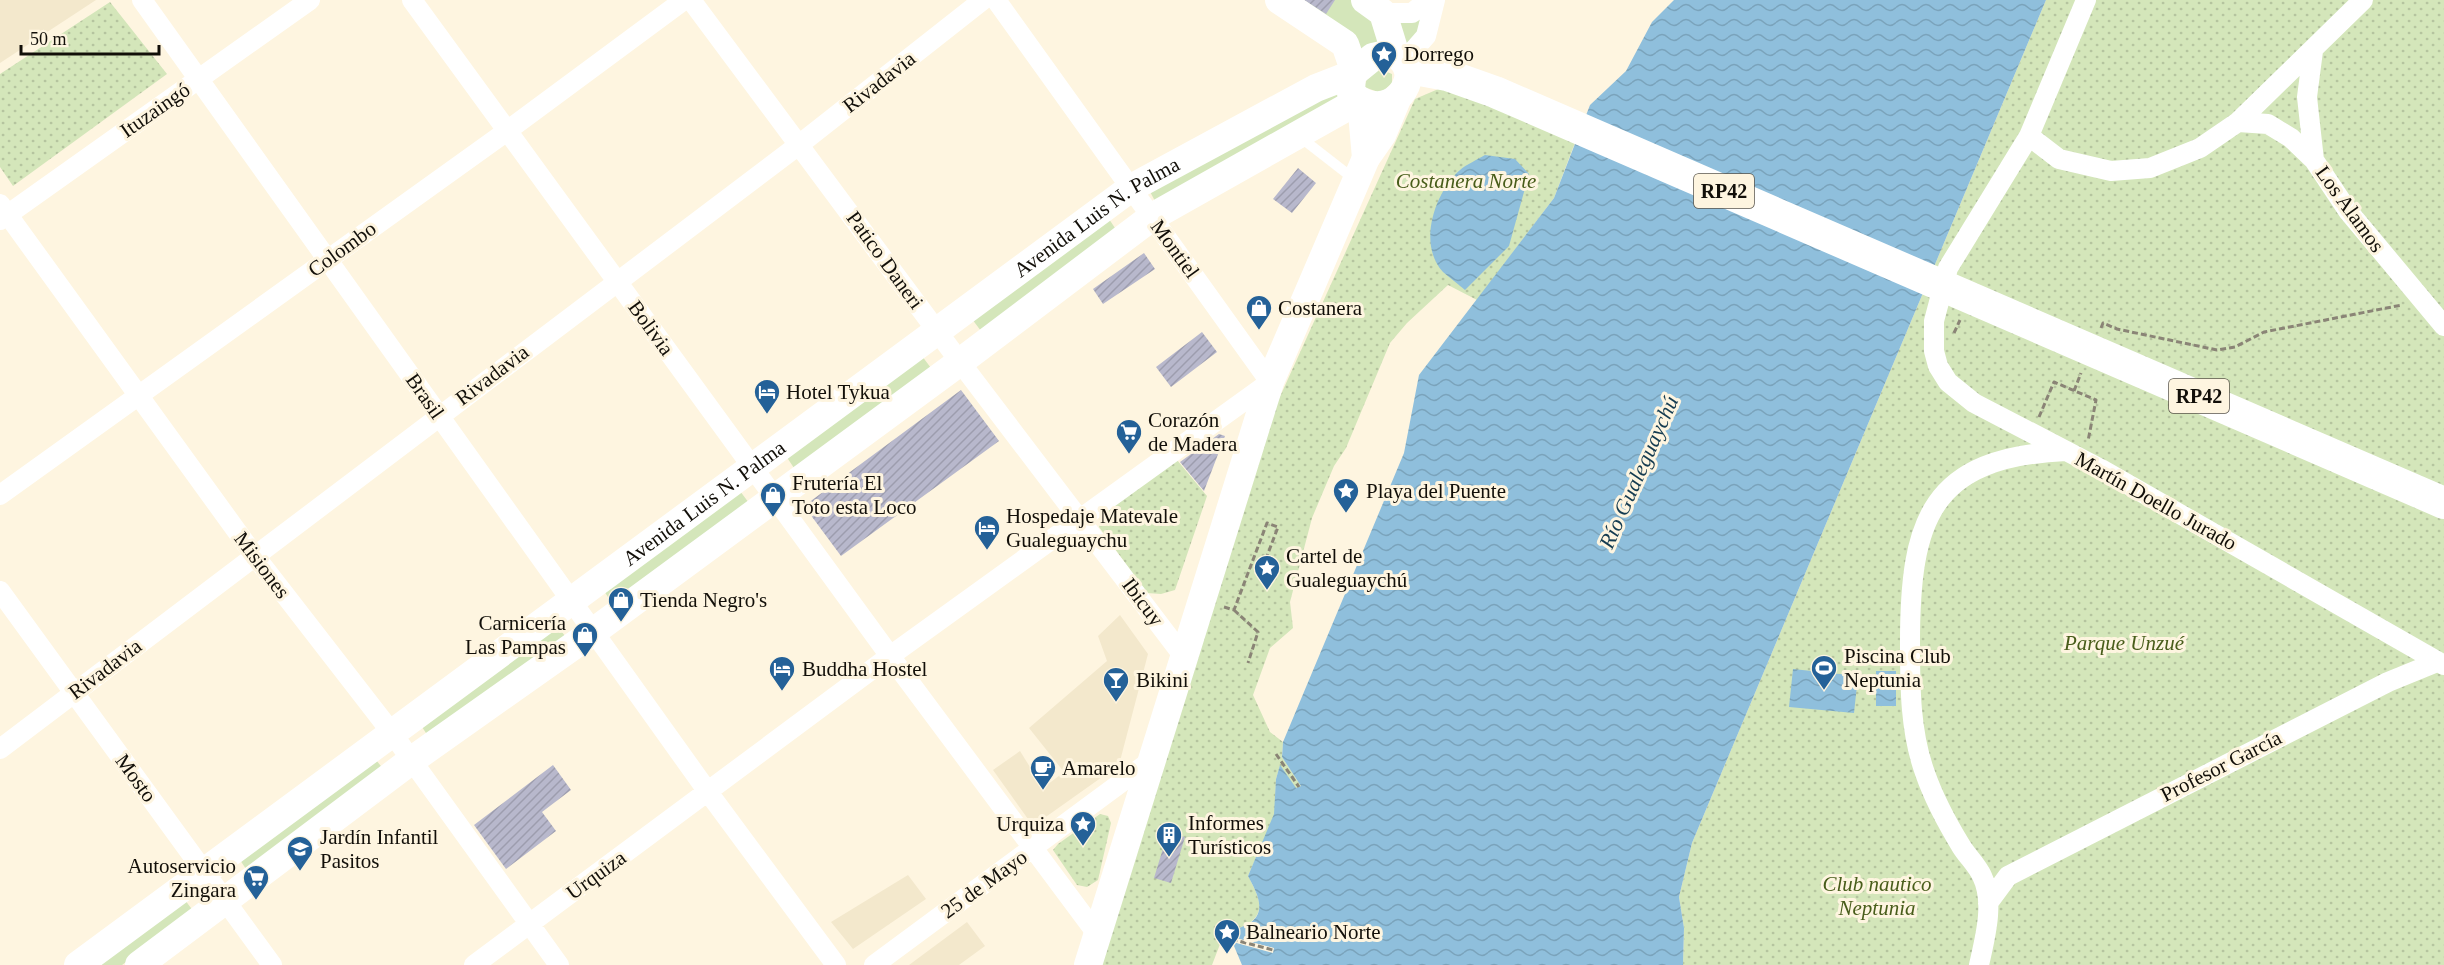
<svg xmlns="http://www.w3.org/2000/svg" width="2444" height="965" viewBox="0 0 2444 965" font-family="Georgia,serif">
<defs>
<pattern id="park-dots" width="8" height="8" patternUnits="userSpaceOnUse" patternTransform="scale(1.5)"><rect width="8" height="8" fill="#d4e6ba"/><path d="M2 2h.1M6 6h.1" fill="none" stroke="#b5c49f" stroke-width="1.8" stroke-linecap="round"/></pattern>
<pattern id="water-waves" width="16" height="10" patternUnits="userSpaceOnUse" patternTransform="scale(1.5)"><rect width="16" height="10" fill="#8fbfdc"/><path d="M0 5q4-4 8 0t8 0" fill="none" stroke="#7aa3bb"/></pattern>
<pattern id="building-hatch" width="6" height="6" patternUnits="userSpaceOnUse" patternTransform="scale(1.5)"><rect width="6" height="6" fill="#b8b8cc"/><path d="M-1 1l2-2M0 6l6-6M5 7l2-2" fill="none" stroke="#9d9dae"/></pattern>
</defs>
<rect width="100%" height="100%" fill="#fef5e0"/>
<path fill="#f3e8cc" d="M0,0h96l-96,63z
M1120,615l28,39 -29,111 -86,61 -40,-56 27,-19 23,37 21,-16 -35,-44 78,-67 -9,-25z
M908,875l18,24 -73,50 -22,-27z
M967,922l18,24 -26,19h-50z"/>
<path fill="#d4e6ba" d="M1305,0h47l20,12 14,34 -25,9z
M1424,16l-11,28 -12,-2 -4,-23z
M1380,69l12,5v9l-11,10 -17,-6 4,-11z
M1337,89l7,13 -189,99 -7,-13z
M1109,219l8,12 -136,100 -9,-12z
M922,356l9,12 -137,100 -8,-12z
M740,491l9,12 -137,100 -8,-12z
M556,624l9,12 -137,100 -8,-12z
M376,760l9,11 -137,101 -8,-12z
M185,900l9,12 -72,53h-25z"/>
<path fill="url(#park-dots)" d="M2046,0h398v965h-761l1,-37 -5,-31 13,-54z
M110,2l57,72 -154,112 -13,-19v-93z
M1443,87l133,53 -22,58 -77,102 -29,-15 -41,38 -17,20 -44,105 -12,18 -22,52 -22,84 3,26 -23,20 -17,47 17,37 13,10 -1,15 19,29 -5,3 -16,-23 -4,13 -1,35 -27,62c9,17 21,37 -2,49 -7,4 -15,5 -22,9l49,19 -51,-14 -10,26h-111l172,-553 142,-313z
M1177,460l30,36 -32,94 -14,4 -14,-1 -48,-66 1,-11z
M1100,814l8,2 3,7 -13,57 -11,7 -10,-2 -24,-35 5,-6z"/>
<path fill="url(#water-waves)" d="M1674,0h372l-354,843 -13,54 5,31 -1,37h-441l-8,-19 -12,-7 51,13v-4l-49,-13c6,-5 15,-6 22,-10 23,-11 11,-32 2,-49l26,-62 2,-35 4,-14 16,23 5,-2 -19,-29 1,-15 121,-289 15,-78 135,-177 36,-93 36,-34 26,-49z
M1485,155l30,4 14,15 -20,72 -44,44c-7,-6 -15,-12 -22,-18 -26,-28 -8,-80 17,-102 7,-6 17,-10 25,-15z
M1793,669l65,7 -4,37 -65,-6z
M1876,671h20v35h-20z"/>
<path fill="#fef5e0" d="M1224,935l50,13 -1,5 -51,-14z"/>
<path fill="url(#building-hatch)" d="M1304,0h31l-9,14z
M1298,168l18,15 -24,30 -19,-14z
M1144,253l11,16 -52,35 -10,-15z
M1202,332l15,20 -46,35 -15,-20z
M961,390l38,51 -158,115 -37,-50z
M1219,434l6,2 -21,55 -24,-29z
M553,765l18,25 -29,22 14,19 -50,38 -32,-44z
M1168,832l17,5 -14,46 -17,-5z"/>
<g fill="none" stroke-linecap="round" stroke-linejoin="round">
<path stroke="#8a8476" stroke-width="3" stroke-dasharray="6 3" stroke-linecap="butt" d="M2101,328l2,-5 14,6 100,21 18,-3 29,-15 138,-27
M1954,333l6,-13
M2074,391l7,-18
M2039,417l15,-35 42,18 -8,41
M1224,607l10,3 33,-87 11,4 -14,37
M1234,610l24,22 -10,31
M1276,754l23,33
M1223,937l50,13"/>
<path stroke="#fff" stroke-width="10" d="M1300,137l54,42"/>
<path stroke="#fff" stroke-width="20" d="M142,0l566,792 128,173
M412,0l478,656 207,278
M691,0l269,362 224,295
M2086,0l-57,136 -81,132 -14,53v30l4,15 10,16 26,21 127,66 343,196
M1383,13h29l16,-13
M2313,51l-6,46 7,63
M1405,60l21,-24 9,-36
M2238,122l30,2 23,14 23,22 34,51 96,115
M2029,136l30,23 52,12 39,-3 50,-20 38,-26 125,-122
M0,204l254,351 138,178 167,232
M0,220l310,-220
M0,495l507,-364 177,-131
M0,591l272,374
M0,749l800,-605 183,-144
M1988,903l20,-27 380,-194 49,-20
M474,965l416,-309 380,-274 -274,-382
M874,965l279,-206
M1979,965c6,-27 16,-63 3,-89 -5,-11 -15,-20 -21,-30 -14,-23 -27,-47 -36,-73 -15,-41 -15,-87 -15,-130 0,-123 20,-186 156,-192"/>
<g stroke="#fff" stroke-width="28">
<path d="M1279,0l66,44 9,26"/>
<path d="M1365,0l18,13 12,39"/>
<path d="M1361,102l5,56"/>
<path id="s1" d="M78,965l1053,-777 185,-100 36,-14 21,-17 22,-5 14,16c1,34 -34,50 -58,25l1,-19"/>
<path d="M139,965l273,-205 181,-128 367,-270 192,-145 206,-116"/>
<path d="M1088,965l182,-583 96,-224 16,-23 15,-36"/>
</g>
<path stroke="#fff" stroke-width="32" d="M1409,68l38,7 48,17 949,411"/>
</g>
<defs>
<g id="sight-pin" transform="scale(1.35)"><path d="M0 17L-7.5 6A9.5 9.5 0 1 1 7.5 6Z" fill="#246198" stroke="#fef5e0"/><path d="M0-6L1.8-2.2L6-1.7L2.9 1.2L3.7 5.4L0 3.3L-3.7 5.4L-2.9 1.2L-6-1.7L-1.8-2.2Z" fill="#fff"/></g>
<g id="shop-pin" transform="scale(1.35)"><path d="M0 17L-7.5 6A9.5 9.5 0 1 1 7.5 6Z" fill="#246198" stroke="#fef5e0"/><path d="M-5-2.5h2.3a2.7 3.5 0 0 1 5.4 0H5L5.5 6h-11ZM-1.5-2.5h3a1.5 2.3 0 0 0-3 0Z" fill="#fff"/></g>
<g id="hotel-pin" transform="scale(1.35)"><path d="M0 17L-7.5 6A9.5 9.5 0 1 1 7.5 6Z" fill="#246198" stroke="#fef5e0"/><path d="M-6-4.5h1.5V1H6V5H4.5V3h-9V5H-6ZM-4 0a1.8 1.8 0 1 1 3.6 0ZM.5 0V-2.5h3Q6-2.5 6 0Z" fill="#fff"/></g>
<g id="supermarket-pin" transform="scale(1.35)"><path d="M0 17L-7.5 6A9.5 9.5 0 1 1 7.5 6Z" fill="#246198" stroke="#fef5e0"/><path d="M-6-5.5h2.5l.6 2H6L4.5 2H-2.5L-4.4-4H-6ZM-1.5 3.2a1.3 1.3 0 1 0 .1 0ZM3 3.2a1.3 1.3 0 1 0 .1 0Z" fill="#fff"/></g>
<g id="stadium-pin" transform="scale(1.35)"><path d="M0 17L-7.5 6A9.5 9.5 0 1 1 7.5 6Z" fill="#246198" stroke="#fef5e0"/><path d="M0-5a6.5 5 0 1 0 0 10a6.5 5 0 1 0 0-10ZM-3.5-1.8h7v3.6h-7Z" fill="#fff"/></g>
<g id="bar-pin" transform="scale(1.35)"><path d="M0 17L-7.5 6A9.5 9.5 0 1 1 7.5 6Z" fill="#246198" stroke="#fef5e0"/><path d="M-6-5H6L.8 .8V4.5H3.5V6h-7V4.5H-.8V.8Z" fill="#fff"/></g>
<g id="cafe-pin" transform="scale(1.35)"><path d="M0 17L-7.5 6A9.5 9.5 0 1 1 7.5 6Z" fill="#246198" stroke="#fef5e0"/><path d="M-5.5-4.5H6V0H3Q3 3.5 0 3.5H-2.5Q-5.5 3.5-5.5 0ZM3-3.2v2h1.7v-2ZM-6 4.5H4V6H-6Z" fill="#fff"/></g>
<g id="building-pin" transform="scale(1.35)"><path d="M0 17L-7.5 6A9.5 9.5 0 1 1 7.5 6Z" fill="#246198" stroke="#fef5e0"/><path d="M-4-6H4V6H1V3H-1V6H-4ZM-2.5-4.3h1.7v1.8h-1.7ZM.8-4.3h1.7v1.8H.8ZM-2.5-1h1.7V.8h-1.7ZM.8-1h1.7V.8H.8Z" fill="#fff"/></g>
<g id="school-pin" transform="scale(1.35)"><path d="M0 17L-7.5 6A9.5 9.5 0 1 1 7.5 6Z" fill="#246198" stroke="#fef5e0"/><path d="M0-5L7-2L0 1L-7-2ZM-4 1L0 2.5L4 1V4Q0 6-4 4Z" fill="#fff"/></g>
</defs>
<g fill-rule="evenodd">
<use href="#sight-pin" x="1384" y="54"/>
<use href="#shop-pin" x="1259" y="308"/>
<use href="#hotel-pin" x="767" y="392"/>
<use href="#supermarket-pin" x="1129" y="432"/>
<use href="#sight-pin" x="1346" y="491"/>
<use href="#shop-pin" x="773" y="495"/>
<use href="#hotel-pin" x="987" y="528"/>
<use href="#sight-pin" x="1267" y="568"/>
<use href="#shop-pin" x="621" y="600"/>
<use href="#shop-pin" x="585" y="635"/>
<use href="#stadium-pin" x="1824" y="668"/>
<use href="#hotel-pin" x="782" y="669"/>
<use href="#bar-pin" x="1116" y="680"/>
<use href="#cafe-pin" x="1043" y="768"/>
<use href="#sight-pin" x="1083" y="824"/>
<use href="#building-pin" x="1169" y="835"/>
<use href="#school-pin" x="300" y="849"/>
<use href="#supermarket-pin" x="256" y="878"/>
<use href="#sight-pin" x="1227" y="932"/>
</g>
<g text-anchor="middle" stroke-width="6" stroke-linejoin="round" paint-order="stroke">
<g fill="#fef5e0" stroke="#59544a" stroke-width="1.5">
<rect x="1694" y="174" width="60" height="34" rx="4.5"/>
<rect x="2169" y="379" width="60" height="34" rx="4.5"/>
</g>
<g font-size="20" font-weight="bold" fill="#120f09">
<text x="1724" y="198">RP42</text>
<text x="2199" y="403">RP42</text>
</g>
<g font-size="21" fill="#120f09" stroke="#fef5e0" text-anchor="start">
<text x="1404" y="61">Dorrego</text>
<text x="1278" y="315">Costanera</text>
<text x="786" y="399">Hotel Tykua</text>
<text x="1148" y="427">Corazón<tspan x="1148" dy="24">de Madera</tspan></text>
<text x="792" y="490">Frutería El<tspan x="792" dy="24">Toto esta Loco</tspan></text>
<text x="1366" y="498">Playa del Puente</text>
<text x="1006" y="523">Hospedaje Matevale<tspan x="1006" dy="24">Gualeguaychu</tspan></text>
<text x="1286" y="563">Cartel de<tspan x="1286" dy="24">Gualeguaychú</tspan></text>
<text x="640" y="607">Tienda Negro's</text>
<text x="566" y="630" text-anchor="end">Carnicería<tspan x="566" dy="24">Las Pampas</tspan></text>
<text x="1844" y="663">Piscina Club<tspan x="1844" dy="24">Neptunia</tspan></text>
<text x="802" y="676">Buddha Hostel</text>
<text x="1136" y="687">Bikini</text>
<text x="1062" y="775">Amarelo</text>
<text x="1188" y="830">Informes<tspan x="1188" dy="24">Turísticos</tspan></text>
<text x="1064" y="831" text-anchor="end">Urquiza</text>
<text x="320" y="844">Jardín Infantil<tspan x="320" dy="24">Pasitos</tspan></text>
<text x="236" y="873" text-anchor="end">Autoservicio<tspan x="236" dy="24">Zingara</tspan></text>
<text x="1246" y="939">Balneario Norte</text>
</g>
<g font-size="21" fill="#120f09" stroke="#fef5e0">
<text transform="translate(879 82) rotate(-38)" y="7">Rivadavia</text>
<text transform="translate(155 110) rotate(-35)" y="7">Ituzaingó</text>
<text transform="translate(2350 209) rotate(54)" y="7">Los Alamos</text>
<text dy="7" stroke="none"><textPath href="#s1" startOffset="1264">Avenida Luis N. Palma</textPath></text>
<text transform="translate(342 249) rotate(-36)" y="7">Colombo</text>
<text transform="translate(1175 249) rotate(54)" y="7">Montiel</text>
<text transform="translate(885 260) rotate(54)" y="7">Patico Daneri</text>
<text transform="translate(651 328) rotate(54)" y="7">Bolivia</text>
<text transform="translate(492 375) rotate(-37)" y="7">Rivadavia</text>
<text transform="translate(425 396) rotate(55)" y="7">Brasil</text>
<text transform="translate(2156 501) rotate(29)" y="7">Martín Doello Jurado</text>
<text dy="7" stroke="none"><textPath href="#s1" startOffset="778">Avenida Luis N. Palma</textPath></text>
<text transform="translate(262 565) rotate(53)" y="7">Misiones</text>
<text transform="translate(1143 602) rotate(53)" y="7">Ibicuy</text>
<text transform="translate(105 669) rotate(-37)" y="7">Rivadavia</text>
<text transform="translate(2221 766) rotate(-27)" y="7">Profesor García</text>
<text transform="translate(136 778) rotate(54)" y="7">Mosto</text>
<text transform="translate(596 875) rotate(-36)" y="7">Urquiza</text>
<text transform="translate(984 884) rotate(-36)" y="7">25 de Mayo</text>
</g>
<g font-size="21" font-style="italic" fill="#485d1a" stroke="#fef5e0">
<text x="1466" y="188">Costanera Norte</text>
<text x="2124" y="650">Parque Unzué</text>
<text x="1877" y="891">Club nautico<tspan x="1877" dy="24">Neptunia</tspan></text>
</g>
<g font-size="22" font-style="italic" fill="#143b50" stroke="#fef5e0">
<text transform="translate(1638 472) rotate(-66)" y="8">Río Gualeguaychú</text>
</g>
</g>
<path d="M21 45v9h138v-9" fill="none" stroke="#120f09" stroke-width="3"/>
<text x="30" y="45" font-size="18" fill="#120f09" stroke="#fef5e0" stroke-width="4.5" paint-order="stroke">50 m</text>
</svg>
